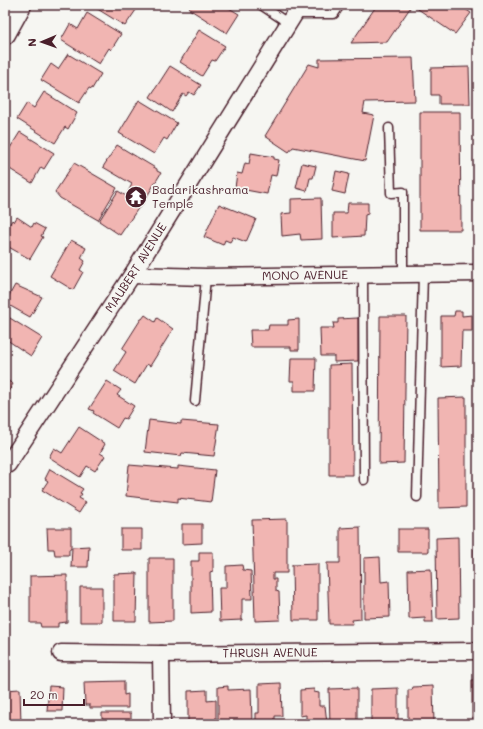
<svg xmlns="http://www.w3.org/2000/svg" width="483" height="729" viewBox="0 0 483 729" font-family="Mali,sans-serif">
<rect width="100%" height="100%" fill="#f6f6f2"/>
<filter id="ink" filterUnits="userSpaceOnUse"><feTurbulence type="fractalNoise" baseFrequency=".025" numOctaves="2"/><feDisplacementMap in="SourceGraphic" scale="8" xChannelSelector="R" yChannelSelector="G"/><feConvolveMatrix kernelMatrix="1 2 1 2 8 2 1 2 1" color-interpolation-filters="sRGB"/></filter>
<g filter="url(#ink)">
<path fill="#f1b5b2" stroke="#4a1f2b" d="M91,5h43l-2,3 4,2 -11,16z
M191,5h33l15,9 -12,19 -38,-24z
M377,5h82l12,8 -16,21 -43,-29 -25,37 -36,1z
M87,13l34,21 -10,16 -2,-2 -10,16 -38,-24 9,-16 8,5z
M199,30l26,16 -10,15 -3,-1 -10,16 -22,-14z
M68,54l33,20 -9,15 -3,-1 -10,15 -38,-23 10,-16 7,5z
M413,58l2,43 -50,1 -2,11 11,2 -9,46 -72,-14 -4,5 -24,-16 44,-72 10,3v-8z
M170,66l31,19 -7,10 -5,-3 -3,4 -3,-2 -11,18 -22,-15z
M469,67l1,37h-31v-9h-8v-27z
M44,92l33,21 -9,16 -3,-2 -10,16 -38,-24 10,-16 7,5z
M139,100l38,23 -10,17 -3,-2 -10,16 -35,-21z
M420,112h40l1,118h-41z
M20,132l34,21 -10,16 -3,-2 -9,16 -27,-17v-22l5,4z
M117,145l40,24v2l4,2 -21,35 -1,-1 -19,28 -21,-14 19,-30 8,5 6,-12 -29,-17z
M251,153l23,4v2l5,1 -3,16 -5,-1 -4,19 -32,-6 2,-15 5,1 3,-11 4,1z
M74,163l43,25 -19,32 -38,-22 -5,-6z
M302,163l14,3 -3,12h-3l-3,13 -11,-3z
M336,171l13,3 -4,20 -13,-3z
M321,198l1,41 -21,1 -1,-6 -18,2 -1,-22 10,-1v-14z
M348,203h20v11l-3,1 -1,21 -31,2v-25h14z
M219,204l37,15 -10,23 -13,-5 -3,5 -5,-2 -2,5 -19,-8z
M17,217l15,10 2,-4 11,6 -4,7 2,1 -13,22 -25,-14v-13l7,-12 2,2z
M71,240l15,8 -5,10 4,3 -5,9 3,2 -10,18 -23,-14z
M15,285l27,12 -12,20 -25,-14z
M455,311h7v5l10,-1v16h-10l-1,35 -20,1v-51h13z
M5,315l37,23 -11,18 -24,-16 -2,4z
M145,315l10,7 2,-4 16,11 -23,37 -3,-2 -12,20 -21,-13 12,-19 -4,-3 19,-30h1z
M380,316h26l-2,147 -25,1z
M358,318v43l-24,1v-6h-13l-1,-28h14l-1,-5h5v-4z
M299,319v31h-8v-3h-40l-1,-17h18l1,-5h19v-5z
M291,358h25l-1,33h-21v-10h-4z
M352,364l1,111h-24v-110z
M5,379l8,5 -8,13z
M107,381l14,9 -4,5 17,11 -8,13 -3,-1 -6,10 -24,-15 1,-2 -5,-2z
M466,397v110l-27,1 -1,-110z
M149,420l32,4v-3l38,3 -5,32 -32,-3 -1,3 -36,-4z
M79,427l26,17 -5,9 5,3 -10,15 -8,-5 -7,11 -31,-20 5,-9 8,5z
M129,465l49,4v-3l37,4 -4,32 -33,-4v4l-52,-6z
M50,469l33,20 -3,4 2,1 -3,4 7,4 -7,11 -37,-23 6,-9 -3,-2z
M287,519v54h-14v6h3v12l3,1 1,28 -25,1 -3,-101z
M182,524h20v19l-20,1z
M360,527l1,92 -9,1 1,4h-24l-2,-61h13v-35z
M47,528h24v21h-2v6h-14l-1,-6h-6z
M121,529h21v21h-21z
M398,529h30v23h-30z
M458,537l1,81 -22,1 -1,-81z
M89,546l-1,21h-17l1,-20z
M474,549h4v69h-3z
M199,552h14v19l-3,1 1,40 -20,1v-52h8z
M380,557l1,25 8,-1 1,36 -26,1v-60z
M149,558h24v63l-24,1z
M318,564v56h-25l-1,-55z
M242,565l1,5 8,1 1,28h-10v21l-22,1 -1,-33h7v-22z
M431,569l2,53h-8v-4l-16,1 -1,-49z
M137,573l-1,48h-22v-47z
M67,575v47l-9,1v4h-17l-1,-4h-10v-47z
M80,587h22v35h-22z
M472,680h6v43l-4,1v-7h-2z
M124,681v14l4,-1v14h-38v-3h-5l-1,-23z
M281,683l1,33h-7v8h-19v-11h3v-29z
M49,686l14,1 -1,24h-15z
M228,686v4l23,-1 1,34 -34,1v-37z
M433,686l1,38h-26v-34h4l1,-3z
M357,688v36h-27l-1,-35z
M398,688v36h-27v-35z
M20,689l1,35h-16v-34z
M314,689v3l5,1v13h6l2,17 -21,1v-9l-6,1v-26z
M207,690v11l9,-1v24h-28v-33z
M102,713h29v11h-29z"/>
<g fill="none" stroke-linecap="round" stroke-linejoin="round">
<g stroke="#4a1f2b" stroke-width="11">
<path id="service" d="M261,5l27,18
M294,14h40l6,-9
M389,128l2,65 12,-1v81
M363,274l1,206
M195,401l11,-124
M417,497l6,-223"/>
</g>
<g stroke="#4a1f2b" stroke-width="19">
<g id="minor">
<path id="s1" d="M132,275l74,2 272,-4"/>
<path id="s2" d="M5,466l3,-2 124,-189 168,-270"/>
<path id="s3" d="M61,653l100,1 317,-3"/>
<path d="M161,654l1,70"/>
</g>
</g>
<g stroke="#4a1f2b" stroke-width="23">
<path id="tertiary" d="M5,34l16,-29"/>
</g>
<use href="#service" stroke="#f6f6f2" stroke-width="8"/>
<use href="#minor" stroke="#f6f6f2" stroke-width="16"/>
<use href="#tertiary" stroke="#f6f6f2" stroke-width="20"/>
</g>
</g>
<defs>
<g id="temple-disc" transform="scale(1.15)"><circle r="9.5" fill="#4a1f2b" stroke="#f6f6f2"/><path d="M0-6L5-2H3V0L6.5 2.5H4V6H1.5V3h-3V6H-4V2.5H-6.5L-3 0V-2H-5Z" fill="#fff"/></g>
</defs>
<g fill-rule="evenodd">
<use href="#temple-disc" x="136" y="197"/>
</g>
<g text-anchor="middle" stroke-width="3.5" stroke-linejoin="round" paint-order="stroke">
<g font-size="12" fill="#4a1f2b" stroke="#f6f6f2" text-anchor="start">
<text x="152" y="194">Badarikashrama<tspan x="152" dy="14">Temple</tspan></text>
</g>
<g font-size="12" fill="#4a1f2b" stroke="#f6f6f2">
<text dy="4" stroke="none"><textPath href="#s2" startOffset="238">MAUBERT AVENUE</textPath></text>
<text dy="4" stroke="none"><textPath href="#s1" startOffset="173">MONO AVENUE</textPath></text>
<text dy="4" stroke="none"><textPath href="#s3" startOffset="209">THRUSH AVENUE</textPath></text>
</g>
</g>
<rect width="483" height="729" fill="none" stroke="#f6f6f2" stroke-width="20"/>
<rect x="10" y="10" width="463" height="709" fill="none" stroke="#4a1f2b" stroke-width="1.5" filter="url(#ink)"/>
<g transform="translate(42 42) rotate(268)" stroke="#f6f6f2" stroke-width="3" paint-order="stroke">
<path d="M0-3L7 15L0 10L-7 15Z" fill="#4a1f2b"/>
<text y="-6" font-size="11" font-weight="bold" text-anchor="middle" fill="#4a1f2b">N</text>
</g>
<path d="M24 699v6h60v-6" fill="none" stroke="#4a1f2b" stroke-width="2"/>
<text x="30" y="699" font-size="12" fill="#4a1f2b" stroke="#f6f6f2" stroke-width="3" paint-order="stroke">20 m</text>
</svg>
